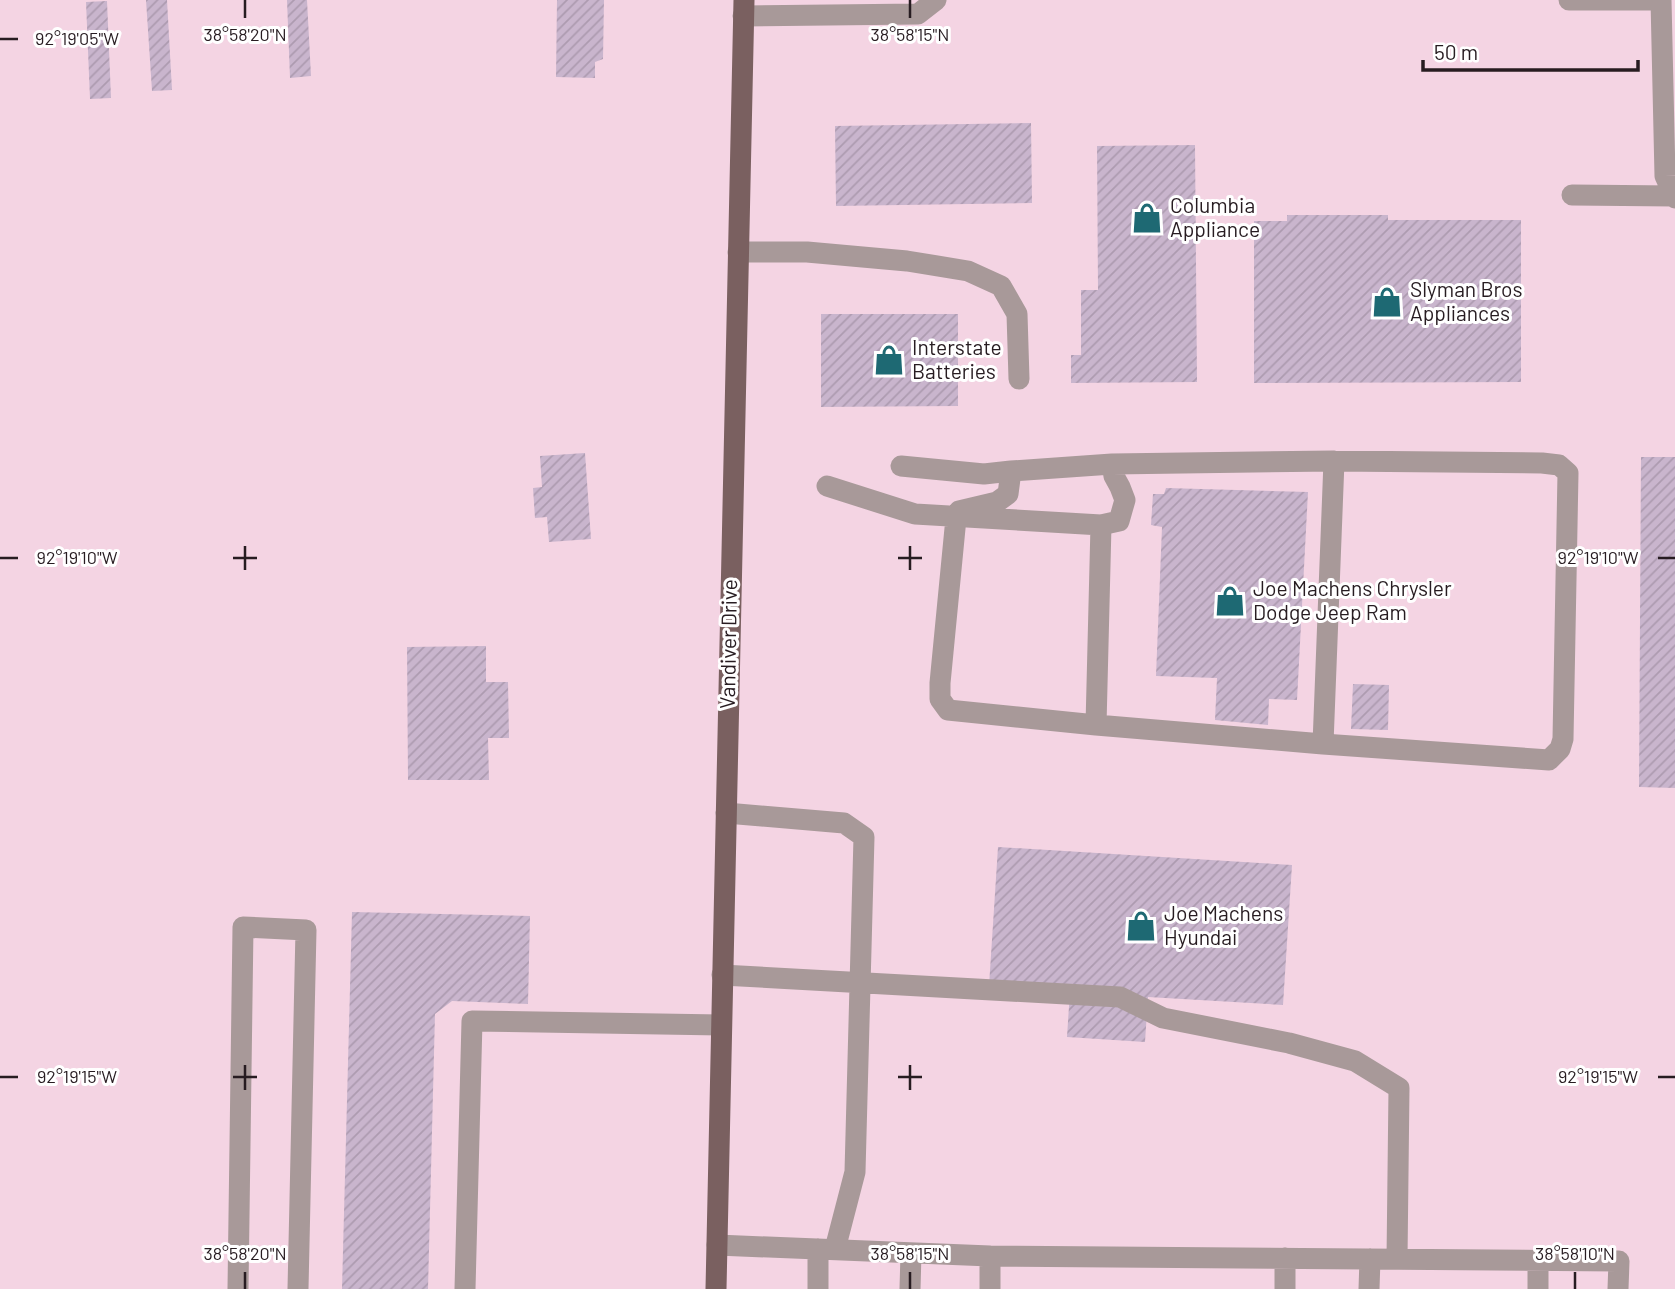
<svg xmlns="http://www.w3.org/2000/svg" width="1675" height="1289" viewBox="0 0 1675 1289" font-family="Barlow,sans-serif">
<defs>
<pattern id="building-hatch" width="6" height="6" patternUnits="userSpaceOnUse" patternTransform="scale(1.75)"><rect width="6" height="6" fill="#c9b5cd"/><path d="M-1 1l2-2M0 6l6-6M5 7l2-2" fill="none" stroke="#ad9bb0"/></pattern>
</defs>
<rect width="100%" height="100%" fill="#f4d4e3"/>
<path fill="url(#building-hatch)" d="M146,0h21l5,90 -20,1z
M287,0h20l4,76 -21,2z
M557,0h47l-1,59 -8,3v16l-39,-1z
M107,1l4,97 -21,1 -4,-97z
M1031,123l1,80 -196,3 -1,-80z
M1195,145l2,237 -126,1v-28h10v-65h17l-1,-144z
M1287,215h101v5h133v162l-267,1v-162h33z
M821,314h137v92l-137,1z
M585,453l6,86 -42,3 -2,-25 -12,1 -2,-30 9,-1 -2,-31z
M1641,457h34v331l-36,-1z
M1166,488l142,4 -11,208 -28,-1 -1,26 -53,-5 2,-42 -61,-2 6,-149 -11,-2 2,-31h11z
M486,646v36h22l1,56h-21l1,42h-81l-1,-133z
M1353,684l36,1 -1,45 -37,-1z
M998,847l294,18 -9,140 -135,-8 -3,45 -78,-5 3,-46 -81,-5z
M352,912l178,4 -2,88 -76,-3 -17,13 -7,275h-86z"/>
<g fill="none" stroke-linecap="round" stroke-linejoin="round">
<path stroke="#a89999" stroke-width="21" d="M1569,0h92
M1661,0l4,176 10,22
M743,16l175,-2 18,-14
M1572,195l102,1
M738,252h69l100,9 61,10 33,15 16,28 2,65
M901,466l83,8 27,-3
M827,486l88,28 186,11 18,-4 6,-21 -5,-13 -6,-11 -2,-12
M1096,725l227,19 11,-283 -222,3 -101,7 -3,23 -11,8 -38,9 -3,7 -16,165v16l8,11 148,15 5,-200
M1323,744l226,16 11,-11 3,-10 5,-266 -9,-8 -17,-2 -208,-2
M726,813l118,10 20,14 -9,335 -20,77
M722,975l398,22 43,21 126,25 66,18 44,27 -2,171
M717,1245l273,11v33
M818,1249v40
M990,1256l629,5 -1,28
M238,1289l5,-362 63,3 -8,359
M465,1289l7,-268 249,4
M910,1289l1,-36
M1285,1289v-31
M1369,1289l1,-30
M1538,1289v-29"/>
<path stroke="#7a6060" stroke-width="21" d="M716,1289l28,-1289"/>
</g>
<path fill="none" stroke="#271c21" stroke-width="2.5" d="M245,0v18M910,0v18M0,39h18M245,546v24M910,546v24M0,558h18M233,558h24M898,558h24M1658,558h17M245,1065v25M910,1065v25M0,1077h18M233,1077h24M898,1077h24M1658,1077h17M245,1272v17M910,1272v17M1575,1272v17"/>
<defs>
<g id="shop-bare" transform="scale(2.415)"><path d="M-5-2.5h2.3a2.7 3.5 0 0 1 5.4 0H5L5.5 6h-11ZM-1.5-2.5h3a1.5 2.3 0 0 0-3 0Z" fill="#1e6973" stroke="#fff" stroke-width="2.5" paint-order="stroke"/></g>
</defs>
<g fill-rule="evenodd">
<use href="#shop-bare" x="1147" y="218"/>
<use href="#shop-bare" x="1387" y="302"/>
<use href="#shop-bare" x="889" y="360"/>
<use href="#shop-bare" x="1230" y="601"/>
<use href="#shop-bare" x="1141" y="926"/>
</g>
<g text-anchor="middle" stroke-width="6" stroke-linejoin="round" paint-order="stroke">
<g font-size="21" fill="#271c21" stroke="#fff" text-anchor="start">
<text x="1170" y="213">Columbia<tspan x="1170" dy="24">Appliance</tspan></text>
<text x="1410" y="297">Slyman Bros<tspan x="1410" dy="24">Appliances</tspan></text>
<text x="912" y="355">Interstate<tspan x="912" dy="24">Batteries</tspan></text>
<text x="1253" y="596">Joe Machens Chrysler<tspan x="1253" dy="24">Dodge Jeep Ram</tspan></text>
<text x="1164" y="921">Joe Machens<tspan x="1164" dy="24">Hyundai</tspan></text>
</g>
<g font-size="21" fill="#271c21" stroke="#fff">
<text transform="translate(729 644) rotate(-89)" y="7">Vandiver Drive</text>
</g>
</g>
<g font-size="18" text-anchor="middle" fill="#271c21" stroke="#fff" stroke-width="6" stroke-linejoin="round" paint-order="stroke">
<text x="245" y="41">38°58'20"N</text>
<text x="910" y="41">38°58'15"N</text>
<text x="77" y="45">92°19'05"W</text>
<text x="1598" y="564">92°19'10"W</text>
<text x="77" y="564">92°19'10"W</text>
<text x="1598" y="1083">92°19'15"W</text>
<text x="77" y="1083">92°19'15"W</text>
<text x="245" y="1260">38°58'20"N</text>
<text x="910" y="1260">38°58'15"N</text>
<text x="1575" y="1260">38°58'10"N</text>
</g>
<path d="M1423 60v10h215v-10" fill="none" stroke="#271c21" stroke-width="3.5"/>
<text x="1434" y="60" font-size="21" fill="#271c21" stroke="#ffffff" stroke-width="5" paint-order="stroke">50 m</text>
</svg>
